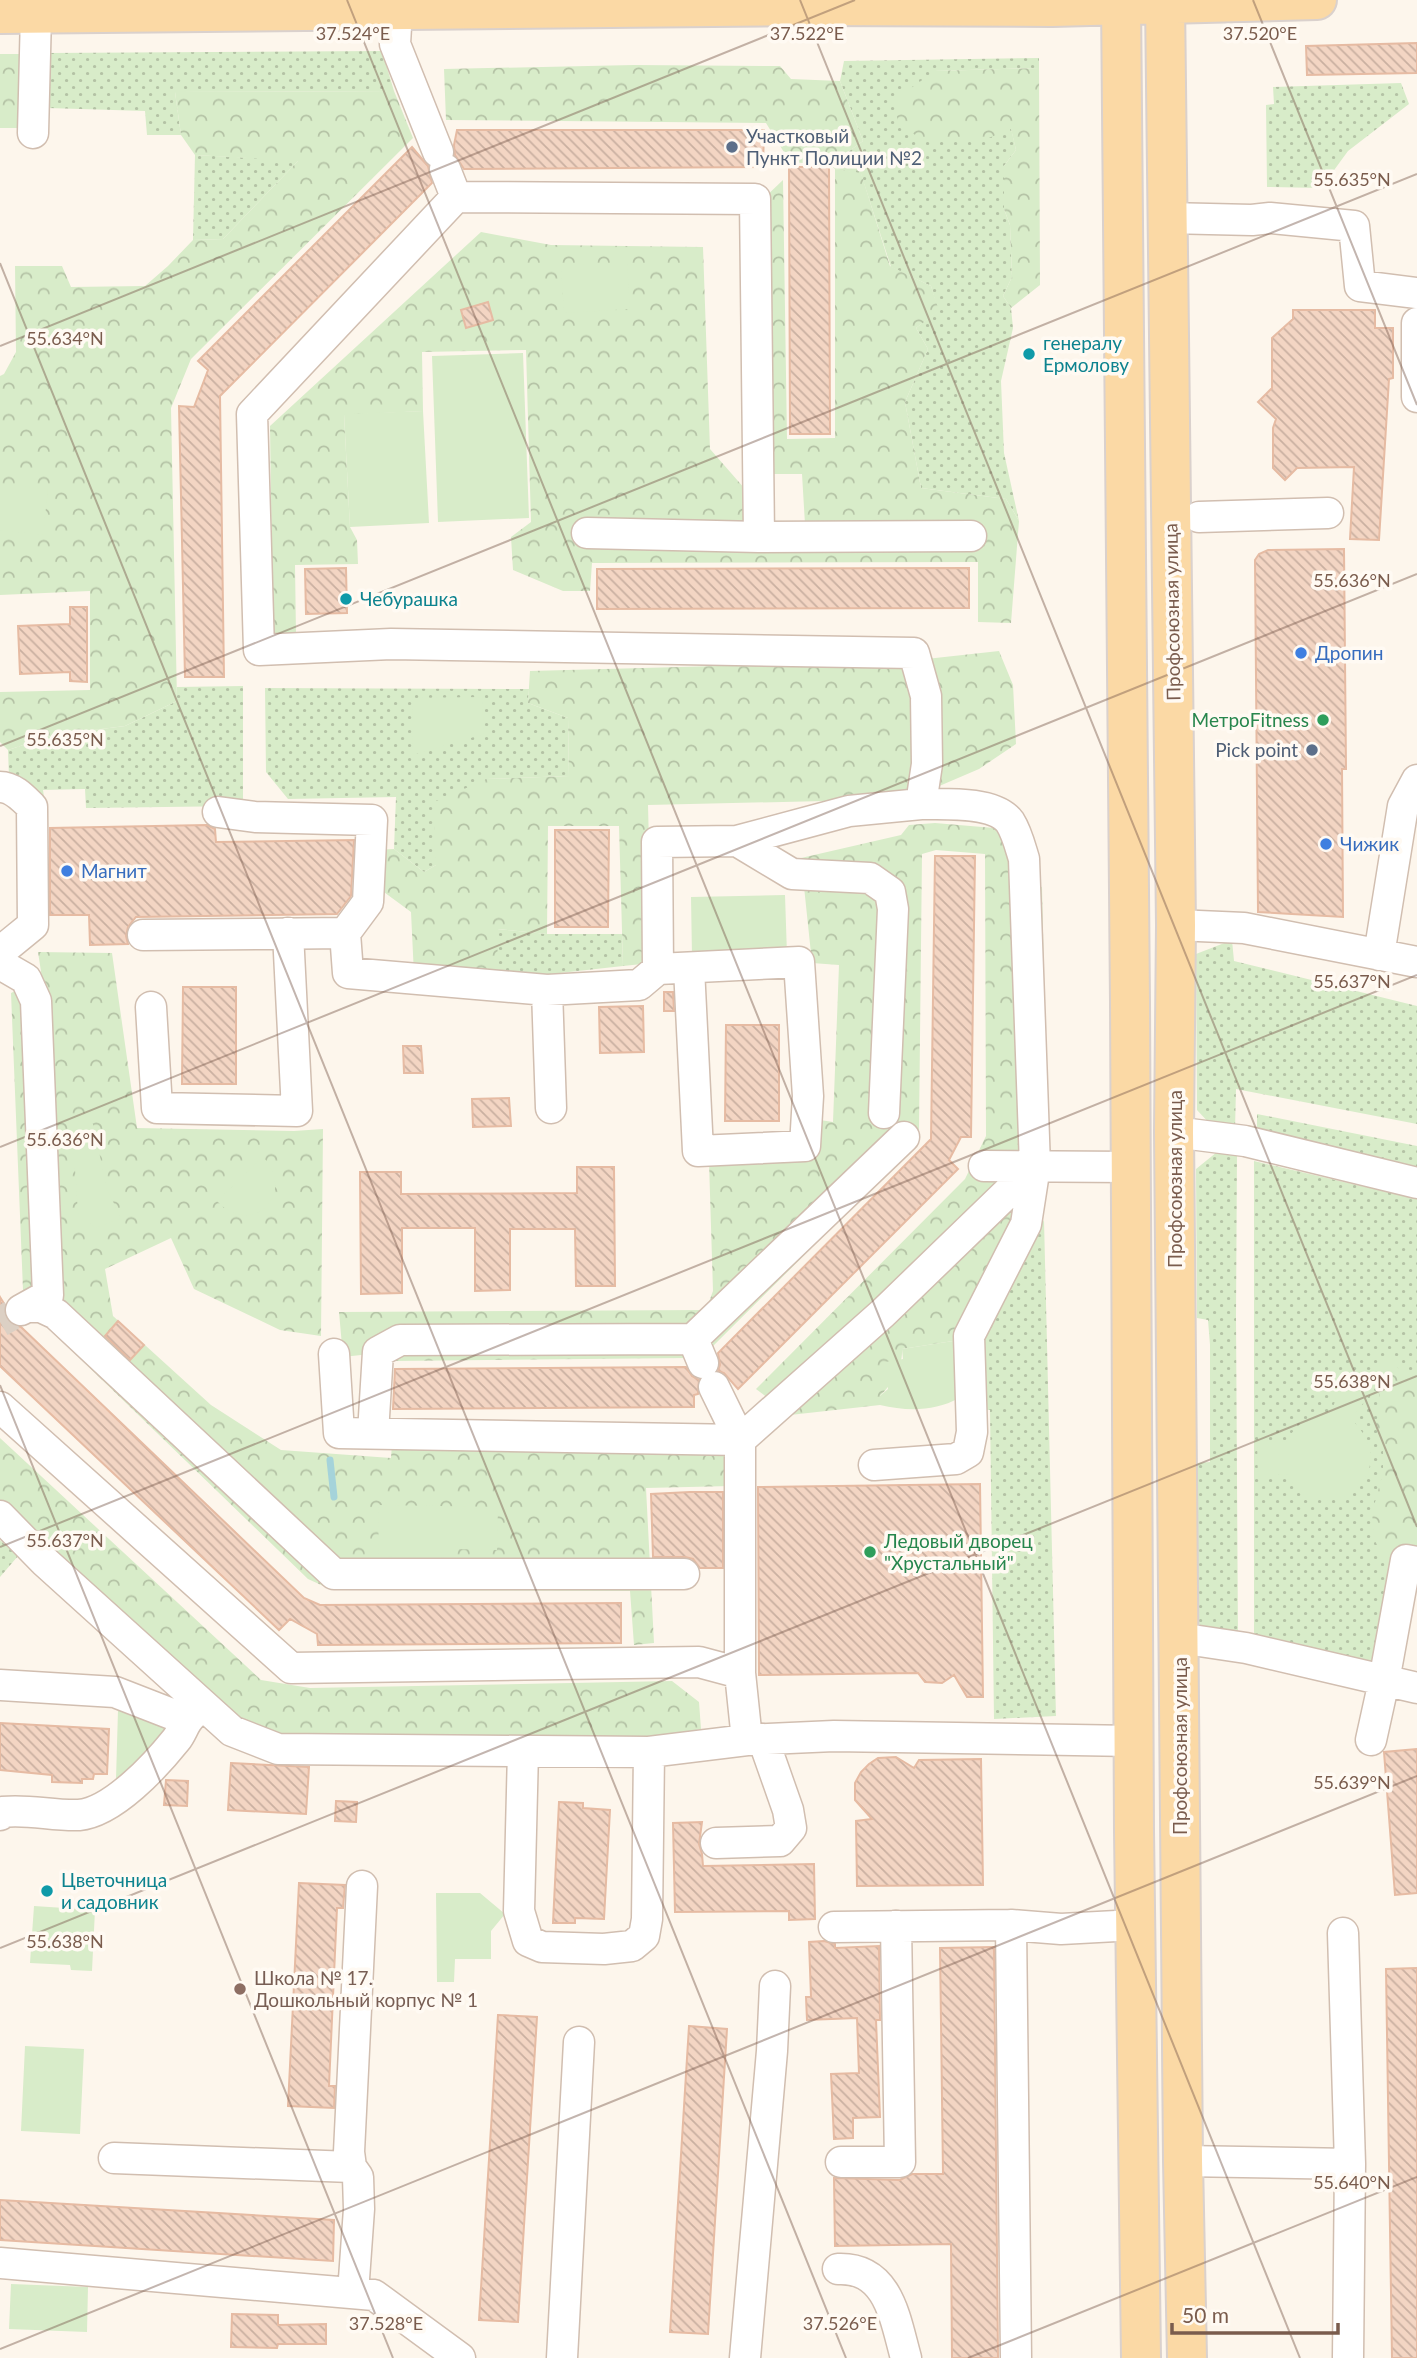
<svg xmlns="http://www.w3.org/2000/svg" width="1417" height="2358" viewBox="0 0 1417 2358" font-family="Lato,sans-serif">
<defs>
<pattern id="grass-dots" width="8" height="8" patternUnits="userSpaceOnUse" patternTransform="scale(1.75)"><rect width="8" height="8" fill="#d8ecc9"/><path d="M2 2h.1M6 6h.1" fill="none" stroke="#b4c2a5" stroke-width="1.8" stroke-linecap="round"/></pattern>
<pattern id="forest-crowns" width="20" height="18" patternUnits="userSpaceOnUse" patternTransform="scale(1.75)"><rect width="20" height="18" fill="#d8ecc9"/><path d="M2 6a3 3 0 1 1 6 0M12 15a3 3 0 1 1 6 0" fill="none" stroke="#b4c2a5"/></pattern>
<pattern id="building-back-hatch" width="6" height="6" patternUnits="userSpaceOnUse" patternTransform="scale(1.75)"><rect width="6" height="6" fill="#f3d5c3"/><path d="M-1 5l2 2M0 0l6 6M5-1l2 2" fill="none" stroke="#cab0a1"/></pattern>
</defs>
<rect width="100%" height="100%" fill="#fdf6ec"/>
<path fill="url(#grass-dots)" d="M382,51l12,40 -219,1 6,43h-34l-2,-24 -97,-3 -1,-55z
M1039,58v10l-104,3 76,57 5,22 -12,16v43l6,16 2,52 -9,19 8,12 2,20 -12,53 3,72 15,68 -13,-22 -85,-11 -16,-86 23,-53 -12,-21 22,-17 -7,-25 -40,-19 -30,-93 -26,-5 -5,-4 33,-24 -23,-60 4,-20z
M1401,83l8,21 -61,47 -27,37 -54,-1 -1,-82 8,-1 -1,-17z
M195,155l104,5 -76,79 -30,1z
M243,686v120l-157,2 -1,-19 -42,1 2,14 -36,-27 -1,-27 46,-15 71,-9 52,-25v-14z
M265,688l264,1 -1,14 40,15 1,58 -82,3 -51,86 -12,7 -30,-23 2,-52 -108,2 -22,-27z
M497,929l50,5h75l1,32 -126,14z
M1232,940l2,21 183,45v118l-181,-35 -1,41 -24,-5 -14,-15 -1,-156z
M1257,1114l160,32v28l-160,-39z
M1217,1152l20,2 -1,163 2,322 -30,-3 -10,-14 -1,-159 13,-1v-117l-2,-25 -11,-2 -1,-149z
M1254,1161l163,38v352h-24l-22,114 -117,-27z
M1044,1220l12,496 -62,3 -4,-309h-11l-2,-64z
M0,1540l18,16 -18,21z"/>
<path fill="url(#forest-crowns)" d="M0,54h24l-3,74h-21z
M634,65l146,1 11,13 49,2 23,60 -33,24 -40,-3 -24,-39 -320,-3 -2,-51z
M1039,68l1,217 -29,23 -8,-12 9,-19 -2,-52 -6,-16v-43l12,-16 -5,-21 -30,12h-58l-25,-19 -4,-22 41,-29z
M394,91l19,47 -222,221 -20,49 6,293 -52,25 -71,9 -46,15 -8,-8v-50l90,-2v-99l-90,4v-219l4,-2 12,-22 -1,-86h47l9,21 74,-1 23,-20 25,-26 30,-1 75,-78 -103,-6 -14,-20 -6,-43z
M835,169l26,4 29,93 41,20 8,25 -23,17 12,21 -23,53 16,86 85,11 13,22 -8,102 -33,-1v-60l-386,1 -2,28h-27l-50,-21 -2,-33 20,-15 -5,-172 -104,2 1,59 -79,4 6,112 7,13 1,24 -63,1 1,70 -23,1 -3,-210 211,-194 70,13 152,2 7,202 42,48 8,40 46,4 -4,-67h-39l-2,-273 22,-21 4,259 48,-1z
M999,651l14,34 3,59 -37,25 -70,30 -261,6 4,158 -29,3 -4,-140h-71l-1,108 -49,-5 -1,51 -83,-5 -3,-63 -38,-28 2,-34 19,-1 30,23 12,-7 -2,-63 53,-23 82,-3 -1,-58 -40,-15 2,-32 378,-10z
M935,823l59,5 11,12 9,42 28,5 6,265 -31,70 -64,119 -51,8c1,17 -10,35 -22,47v9l-90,10 -34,-26 209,-210 21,-43 -1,-282 -49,-4 -14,4 -3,276 -10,21 -200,199 -21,8 -294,3 -33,-6 -18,2 -4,-45 367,-2 7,-19 -4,-129 105,-5 6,-37 13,2 6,-157 -27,-2 -11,-105 100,-23 8,-10z
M38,952l74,1 25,175 157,3 29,-2 -2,207 -41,-6 -86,-41 -23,-51 -66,31 8,47 98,89 70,45 110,8 1,-14 338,4 1,38 -85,2 8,155 -20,2 -4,-54 -298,-1 -24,-11 -273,-264 -12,-25 -12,-297 31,-15z
M1388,1355l15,19 14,-6v186l-31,8 -11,-21 -3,-28 11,-40v-24l-7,-24 5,-23 -7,-28z
M0,1438l261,242 49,8 362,-7 27,21 2,27 -54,10h-365l-49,-19 -233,-217z"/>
<path fill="#d8ecc9" d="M627,263l3,46 -66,4 -3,-47z
M523,353l6,165 -91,4 -6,-166z
M423,411l6,112 -79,4 -6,-113z
M0,484l48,5 -5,46 -43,-5z
M482,697l2,37 -71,21 -1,-57z
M785,895l2,60 -95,2 -1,-60z
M80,1114l13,10 14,65 14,29 -26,10 -17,-15 -5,-73z
M263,1157c35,39 -13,81 -46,44z
M953,1341l6,57c-25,14 -53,13 -79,7v-9l8,-7 -3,-27 18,-3 -1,-10z
M1332,1376l33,6 10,6 -24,31c61,58 -37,117 -63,55l-30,3 -1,-37 29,2c11,-19 23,-27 45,-30l5,-13 -9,-10z
M379,1505l119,2 -1,43 -42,-1v9l-77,-2z
M118,1710l41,9 6,7v5l-28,31 -21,17z
M436,1893h44l25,21 -14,17v28h-36l-1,23h-17z
M34,1906l61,4 -3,61 -21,-1 -1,-5 -40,-2z
M25,2046l59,3 -4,85 -59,-3z
M11,2284l77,3 -1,45 -78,-3z"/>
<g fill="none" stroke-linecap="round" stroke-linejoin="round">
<path stroke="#a5d3da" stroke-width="7" d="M330,1460l4,37"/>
</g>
<path fill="url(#building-back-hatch)" stroke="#e6bba3" stroke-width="2" d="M1417,43v30l-110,2 -1,-29z
M457,130h307l-1,37 -299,2 -9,-14 -1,-10z
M412,147l16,19 4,17 -212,213 4,281h-39l-6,-271 15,1 14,-37 -10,-9z
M789,167h40l1,267h-40z
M488,302l5,18 -27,8 -5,-18z
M1293,310h82v18h18v50l-4,1 -10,161 -29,-1 4,-72 -57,1 -12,12 -12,-12v-40l3,-9 -18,-17 14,-14v-50l21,-19z
M1344,549l2,220h-4l1,148 -85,-5 -3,-352 4,-6 9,-4z
M346,568l1,45 -41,1 -1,-45z
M969,568v40l-372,1v-40z
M70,607h17v75l-17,-1v-9l-50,2 -2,-48 52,-2z
M207,825l8,4 1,13 138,-2 -3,56 -14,18 -201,3 -8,10 -2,9 2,8 -38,1 -1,-30h-39v-87z
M555,830h54l-1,97h-53z
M935,856h40l-4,281h-10l-12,23 9,9 -220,220 -14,-16 -6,-2 2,-6 -2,-12 213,-214z
M183,987h53v97h-54z
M664,992h9l1,19h-10z
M643,1006l1,46 -44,1 -1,-46z
M726,1025h53v96h-54z
M403,1046h18l2,27h-19z
M509,1098l2,28 -38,1 -1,-28z
M577,1167h37l1,119h-39l-1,-57h-65v61l-35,1v-63h-73v65l-41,1 -1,-122h41v22l176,-1z
M0,1297l5,8v13l6,7 10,2 283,271 16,7 301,-2v40l-303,2 -1,-11 -27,-15 -11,11 -279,-264z
M118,1321l26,24 -14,15 -25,-24z
M686,1367l6,9 7,4 -1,14 -4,1v12l-301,2 2,-40z
M980,1484l3,213h-16l-13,-22 -12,8 -17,-1 -7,-9 -159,2 -1,-188z
M690,1492h33v76h-23l-7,-9 -8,-2h-32l-2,-63z
M0,1723l109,6 -2,45h-13l-1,5h-11v4l-30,-1v-7l-52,-5z
M1417,1749v144l-22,2 -11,-143z
M896,1757l18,11 5,-8 62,-1 2,126 -126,1 -1,-65 16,-2 -17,-19v-17l6,-11 8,-8 9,-6z
M231,1763l78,4 -3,47 -78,-4z
M166,1780l22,1 -1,25 -23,-1z
M336,1801l21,1 -1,20 -21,-1z
M559,1802l24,1v5l27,2 -6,109 -29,-1v5h-22z
M702,1822l-3,22 3,10 1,12 111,-2 1,55 -26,1v-9l-114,1 -2,-89z
M299,1883l46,2 -2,23h-6l-8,178h6l-1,22 -46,-2z
M824,1941l11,3v4l44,-2 1,74h-4l4,97 -27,1v20l-19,1 -3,-65 28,-1 -2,-55 -50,2 -1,-23h5l-2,-55z
M994,1947l4,411h-46l-1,-114 -116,2 -1,-68 66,2 12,-6h31l-3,-226z
M1417,1968v390h-25l-6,-389z
M498,2015l39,2 -19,305 -39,-2z
M689,2026l38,3 -19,305 -38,-2z
M0,2200l334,20 -1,41 -333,-21z
M232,2314l46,1v10l48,-1v20h-48l-1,4 -46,-1z"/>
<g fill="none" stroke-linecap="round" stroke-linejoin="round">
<path stroke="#dcd0c4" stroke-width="30" stroke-dasharray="30 15" stroke-linecap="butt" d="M0,1322l12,-7"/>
<g stroke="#d1beb0" stroke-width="33">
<path id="minor" d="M397,10l-2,34 43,108
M33,133l3,-119
M445,169l11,28 -204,217 7,236 132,-6 523,9 12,43 1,68 -6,40c24,0 74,-3 89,18 7,11 10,24 14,37l11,307 -9,58 -57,112 3,96 -4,20 -12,7 -82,6
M456,197l299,2 4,338 -172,-4
M1167,218l85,2 18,-2 84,8 6,60 57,7
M1417,397v-74
M1199,517l129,-4
M759,537l212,-1
M0,787c13,0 23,11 32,20l1,118 -33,27
M218,812l37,5 117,3 -4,82 -23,31
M737,841l55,33 78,4 20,14 3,17 -9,204
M1176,925l68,3 173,34
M143,935l202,-2 3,40 199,17 92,-5 19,-16 -1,-127 80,-1 112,-30 72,-7
M1379,955l24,-149 14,-26
M0,964l26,15 10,22 12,294 -27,15
M658,969l141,-7 9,134 -3,50 -107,5 -9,-183
M547,990l4,118
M151,1007l6,101 140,3 -9,-178
M1174,1132l71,9 172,42
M984,1166l146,1
M27,1307h14l15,7 278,260h350
M693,1339l10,24
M334,1354l5,79 401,7 -26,-53
M0,1407l291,261 408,-6 41,11
M373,1433l5,-81 22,-12 293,-1 211,-202
M0,1516l44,45 188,170 46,18 371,3 98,-12 87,-4 299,5
M1179,1638l67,10 171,40
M0,1685l115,7 72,28
M747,1740l-7,-67v-233l143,-127 152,-147
M1371,1740l13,-59 22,-121 11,2
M523,1751l-4,160 9,30 14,6 62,2 28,-3 12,-10 3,-17 2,-167
M0,1815l3,-3c25,-3 50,4 76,3 34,-3 77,-50 97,-75 5,-6 7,-13 11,-19 4,-6 10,-11 15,-15
M716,1843l64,-2 11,-13 -3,-18 -25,-71
M1011,1925l5,433
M834,1927l177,-2 50,4 74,-4
M1343,1933l7,231
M114,2158l237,9 7,10 1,32 -6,84
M1183,2161l167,3 -2,194
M841,2162h59l-4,-236
M351,2167l-2,-15 13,-266
M0,2263l374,32 86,63
M838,2269c51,-2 57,50 68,89
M562,2358l17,-316
M745,2358l27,-307 3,-65"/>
</g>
<g stroke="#dad1cd" stroke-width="42">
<path id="major" d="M1121,0l9,1002 4,829 7,527
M1165,0l11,925 -2,207 9,1029 4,197
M0,14l806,-8 246,1 265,-7"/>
</g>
<use href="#minor" stroke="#fff" stroke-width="30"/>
<use href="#major" stroke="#fbd9a5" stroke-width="38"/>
</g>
<path fill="none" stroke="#7a5c4d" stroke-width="2" stroke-opacity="0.45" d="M347,0l953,2358M800,0l617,1527M1253,0l164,405M0,263l846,2095M0,346l855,-346M0,746l1417,-572M0,1147l1417,-573M0,1385l393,973M0,1547l1417,-572M0,1948l1417,-572M0,2349l1417,-573M968,2358l449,-181"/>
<g fill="#5c6f8a" stroke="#fffaf3" stroke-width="2.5">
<circle cx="732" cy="147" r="7"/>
<circle cx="1312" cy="750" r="7"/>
</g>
<g fill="#0f9aa8" stroke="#fffaf3" stroke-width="2.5">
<circle cx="1029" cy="354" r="7"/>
<circle cx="346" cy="599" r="7"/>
<circle cx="47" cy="1891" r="7"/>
</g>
<g fill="#3f7fe0" stroke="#fffaf3" stroke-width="2.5">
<circle cx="1301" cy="653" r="7"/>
<circle cx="1326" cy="844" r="7"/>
<circle cx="67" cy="871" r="7"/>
</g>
<g fill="#2e9e5b" stroke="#fffaf3" stroke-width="2.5">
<circle cx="1323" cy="720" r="7"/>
<circle cx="870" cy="1552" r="7"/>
</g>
<circle fill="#8d6e63" stroke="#fffaf3" stroke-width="2.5" cx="240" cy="1989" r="7"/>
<g text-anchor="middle" stroke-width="7" stroke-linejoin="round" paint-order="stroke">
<g font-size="19" fill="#4e5e75" stroke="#fffaf3" text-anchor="start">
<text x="746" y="143">Участковый<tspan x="746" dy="22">Пункт Полиции №2</tspan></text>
<text x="1298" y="757" text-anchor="end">Pick point</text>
</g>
<g font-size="19" fill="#0d838f" stroke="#fffaf3" text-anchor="start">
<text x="1043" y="350">генералу<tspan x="1043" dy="22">Ермолову</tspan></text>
<text x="360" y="606">Чебурашка</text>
<text x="61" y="1887">Цветочница<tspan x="61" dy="22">и садовник</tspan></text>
</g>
<g font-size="19" fill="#7a5c4d" stroke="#fffaf3">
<text transform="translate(1172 612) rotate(-91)" y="7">Профсоюзная улица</text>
<text transform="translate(1175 1179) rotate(-90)" y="7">Профсоюзная улица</text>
<text transform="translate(1180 1746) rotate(-90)" y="7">Профсоюзная улица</text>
</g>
<g font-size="19" fill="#366cbe" stroke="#fffaf3" text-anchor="start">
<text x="1315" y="660">Дропин</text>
<text x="1340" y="851">Чижик</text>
<text x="81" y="878">Магнит</text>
</g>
<g font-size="19" fill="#27864d" stroke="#fffaf3" text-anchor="end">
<text x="1309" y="727">МетроFitness</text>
<text x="884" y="1548" text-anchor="start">Ледовый дворец<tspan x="884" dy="22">"Хрустальный"</tspan></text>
</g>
<g font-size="19" fill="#785e54" stroke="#fffaf3" text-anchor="start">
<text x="254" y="1985">Школа № 17.<tspan x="254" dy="22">Дошкольный корпус № 1</tspan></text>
</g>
</g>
<g font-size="18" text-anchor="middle" fill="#7a5c4d" stroke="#fffaf3" stroke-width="7" stroke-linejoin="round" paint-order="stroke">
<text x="353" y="40">37.524°E</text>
<text x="807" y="40">37.522°E</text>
<text x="1260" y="40">37.520°E</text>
<text x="1352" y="186">55.635°N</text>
<text x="65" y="345">55.634°N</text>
<text x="1352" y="587">55.636°N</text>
<text x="65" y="746">55.635°N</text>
<text x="1352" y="988">55.637°N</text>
<text x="65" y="1146">55.636°N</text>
<text x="1352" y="1388">55.638°N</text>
<text x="65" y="1547">55.637°N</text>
<text x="1352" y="1789">55.639°N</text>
<text x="65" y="1948">55.638°N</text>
<text x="1352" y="2189">55.640°N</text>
<text x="386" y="2330">37.528°E</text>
<text x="840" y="2330">37.526°E</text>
</g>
<path d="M1172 2323v10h166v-10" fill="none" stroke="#7a5c4d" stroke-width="3.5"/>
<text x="1182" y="2323" font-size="21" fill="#7a5c4d" stroke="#fffaf3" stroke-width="5" paint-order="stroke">50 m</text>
</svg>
